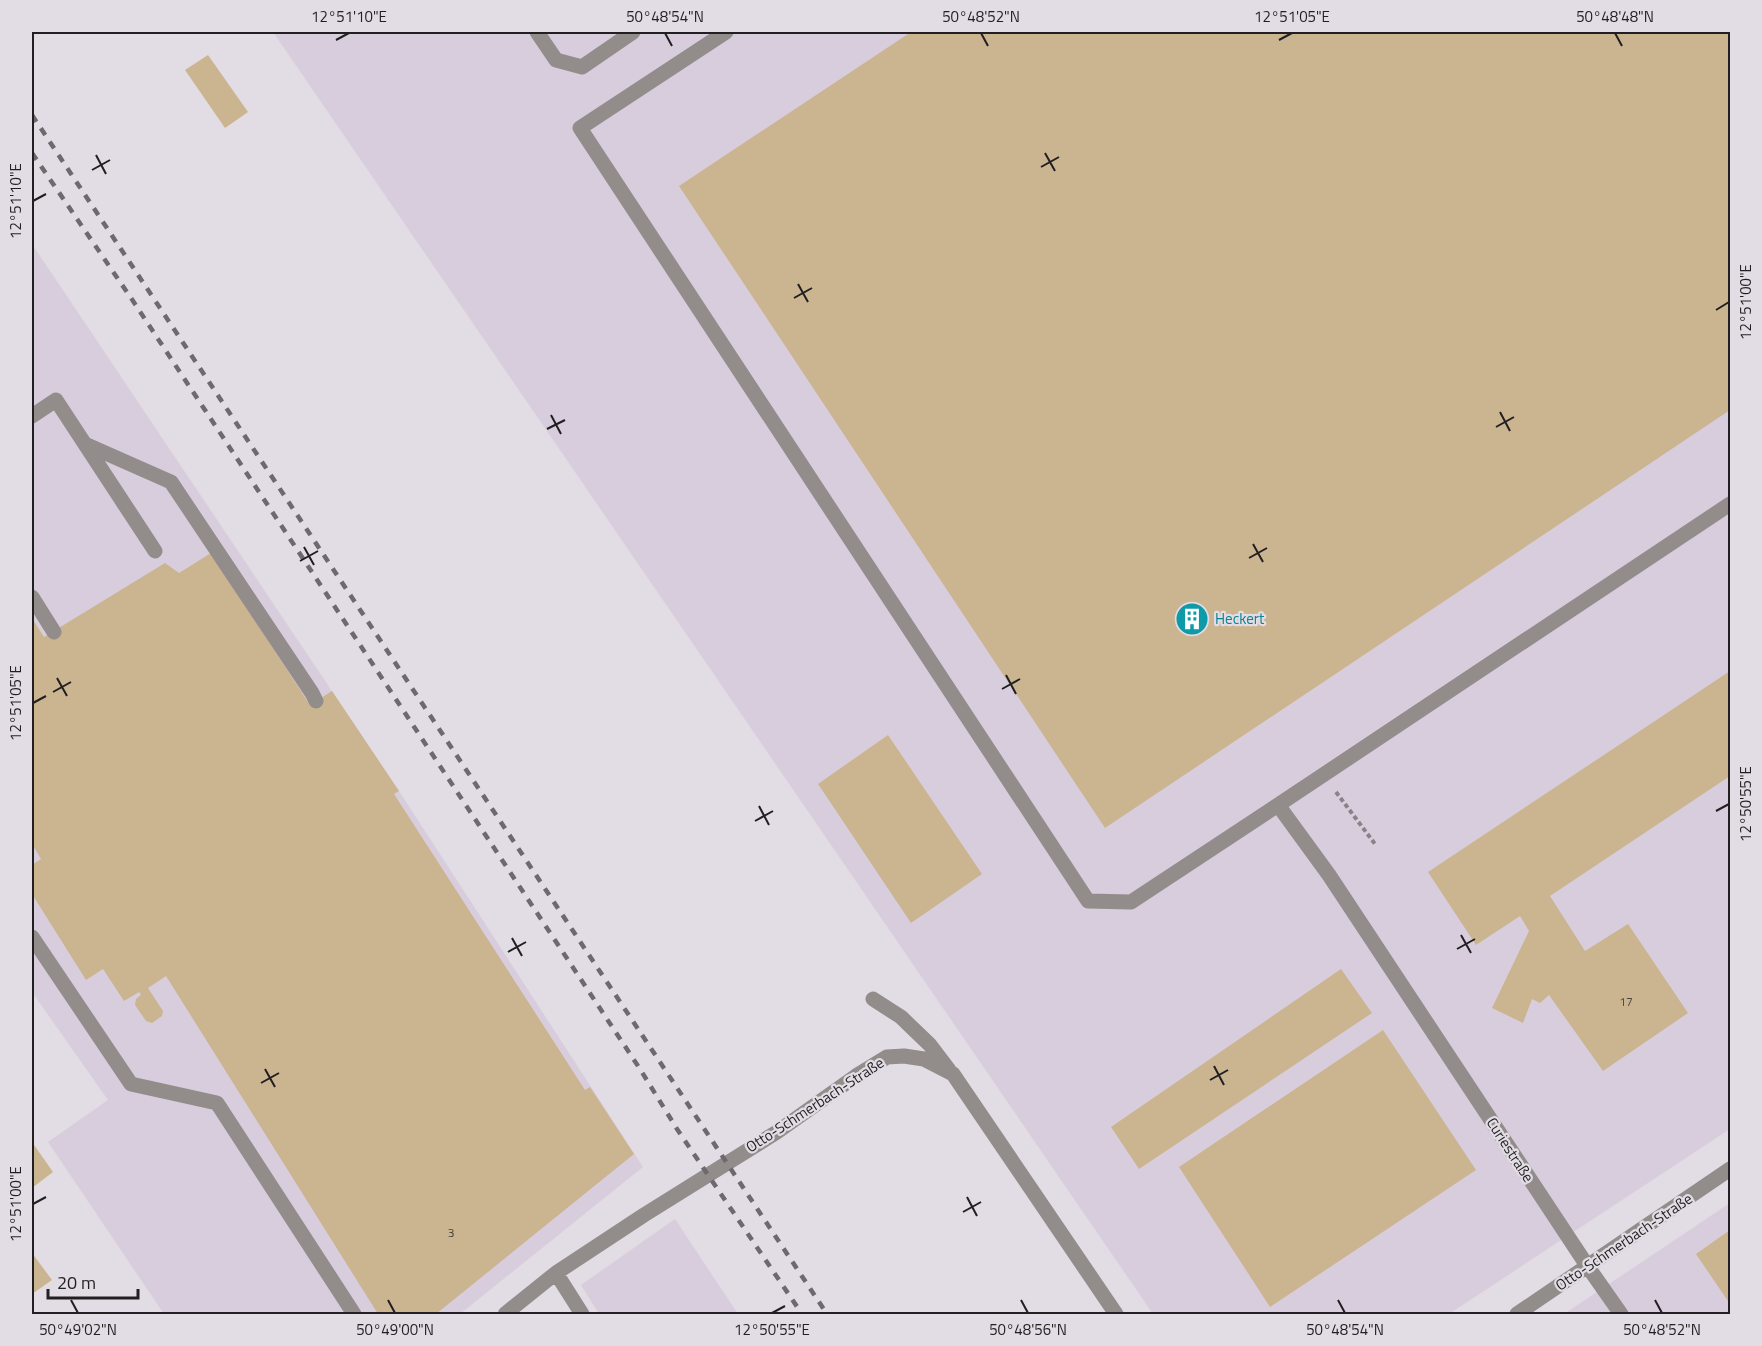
<svg xmlns="http://www.w3.org/2000/svg" width="1762" height="1346" viewBox="0 0 1762 1346" font-family="'Titillium Web',sans-serif">
<rect width="100%" height="100%" fill="#e2dce4"/>
<path fill="#d8cddc" d="M273,32h1457v1097l-281,185h-296z
M32,244l367,547 244,376 -183,147h-296l-116,-172 60,-42 -76,-108z
M1730,1203v111h-166z
M675,1219l63,95h-139l-18,-29z"/>
<path fill="#cbb490" d="M911,32h819v378l-625,418 -426,-642z
M208,55l40,57 -23,16 -40,-58z
M211,553l99,152 22,-14 67,100 -5,3 191,296 5,-3 44,67 -198,160h-58l-212,-338 -18,12 15,23 -1,5 -10,7 -6,-2 -11,-16 1,-6 5,-4 -2,-3 -15,9 -21,-32 -17,11 -54,-86v-29l9,-6 -9,-15v-226l12,19 121,-74 14,10z
M1730,671v105l-180,120 35,55 43,-27 60,89 -85,58 -54,-76 -9,8 -8,-4 -9,24 -31,-15 37,-77 -9,-15 -44,29 -48,-73z
M888,735l94,139 -71,49 -93,-139z
M1341,969l31,44 -233,156 -28,-42z
M1383,1030l93,140 -206,137 -91,-140z
M32,1142l21,30 -21,16z
M1730,1230v74l-34,-50z
M32,1253l20,27 -20,14z"/>
<g fill="none" stroke-linecap="round" stroke-linejoin="round">
<path stroke="#878389" stroke-width="4" stroke-dasharray="4.5 3" stroke-linecap="butt" d="M1336,792l39,52"/>
<path stroke="#928d8b" stroke-width="15" d="M537,32l19,28 26,7 51,-35
M726,32l-146,96 508,773 43,1 147,-97 51,70 259,392 33,47
M32,416l24,-16 99,151
M85,444l86,38 141,211 4,8
M32,597l22,35
M1278,805l452,-301
M32,937l99,147 86,19 137,211
M873,999l28,18 29,28 19,25
M556,1273l26,41
M505,1314l51,-41 88,-58 133,-83 79,-56 31,-19 17,-1 20,3 29,15 163,240
M1517,1314l213,-145"/>
<path stroke="#6d696e" stroke-width="4.5" stroke-dasharray="8 8" stroke-linecap="butt" d="M32,115l795,1199
M32,153l99,145 509,771 37,60 125,185"/>
</g>
<path fill="none" stroke="#211f22" stroke-width="2" d="M665,33l7,13M981,33l7,13M1615,33l7,13M336,40l13,-7M1279,40l13,-7M1045,153l10,18M96,155l10,19M1041,167l18,-10M92,170l18,-10M33,201l13,-7M798,284l10,18M794,298l18,-10M1716,310l13,-8M1500,412l10,19M551,415l10,19M1496,427l18,-10M547,429l18,-9M1253,544l10,18M304,547l10,18M1249,558l18,-10M300,561l18,-10M1006,675l10,19M57,678l10,18M1002,689l18,-10M53,692l18,-10M33,703l13,-7M759,806l10,19M1716,811l13,-7M755,821l18,-10M1461,935l10,18M512,938l10,18M1457,949l18,-10M508,952l18,-10M1214,1066l10,19M265,1069l10,18M1210,1080l18,-10M261,1083l18,-10M967,1197l10,19M33,1204l13,-7M963,1212l18,-10M71,1300l7,13M388,1300l7,13M1021,1300l7,13M1338,1300l7,13M1655,1300l7,13M772,1313l13,-7"/>
<defs>
<g id="building-disc" transform="scale(1.725)"><circle r="9.5" fill="#0f9aa8" stroke="#e2dce4"/><path d="M-4-6H4V6H1V3H-1V6H-4ZM-2.5-4.3h1.7v1.8h-1.7ZM.8-4.3h1.7v1.8H.8ZM-2.5-1h1.7V.8h-1.7ZM.8-1h1.7V.8H.8Z" fill="#fff"/></g>
</defs>
<g fill-rule="evenodd">
<use href="#building-disc" x="1192" y="619"/>
</g>
<g text-anchor="middle" stroke-width="4.5" stroke-linejoin="round" paint-order="stroke">
<g font-size="12" fill="#4c443e">
<text x="1626" y="1006">17</text>
<text x="451" y="1237">3</text>
</g>
<g font-size="15" fill="#0d838f" stroke="#e2dce4" text-anchor="start">
<text x="1215" y="624">Heckert</text>
</g>
<g font-size="15" fill="#211f22" stroke="#e2dce4">
<text transform="translate(815 1105) rotate(-33)" y="5">Otto-Schmerbach-Straße</text>
<text transform="translate(1510 1150) rotate(57)" y="5">Curiestraße</text>
<text transform="translate(1624 1242) rotate(-34)" y="5">Otto-Schmerbach-Straße</text>
</g>
</g>
<rect width="1762" height="1346" fill="none" stroke="#e2dce4" stroke-width="66"/>
<path d="M48 1289v9h90v-9" fill="none" stroke="#211f22" stroke-width="3"/>
<text x="57" y="1289" font-size="18" fill="#211f22" stroke="#e2dce4" stroke-width="4.5" paint-order="stroke">20 m</text>
<rect x="33" y="33" width="1696" height="1280" fill="none" stroke="#211f22" stroke-width="2"/>
<g font-size="15" text-anchor="middle" fill="#211f22">
<text x="349" y="22">12°51'10"E</text>
<text x="665" y="22">50°48'54"N</text>
<text x="981" y="22">50°48'52"N</text>
<text x="1292" y="22">12°51'05"E</text>
<text x="1615" y="22">50°48'48"N</text>
<text transform="translate(16 201) rotate(-90)" y="5">12°51'10"E</text>
<text transform="translate(1746 302) rotate(-90)" y="5">12°51'00"E</text>
<text transform="translate(16 703) rotate(-90)" y="5">12°51'05"E</text>
<text transform="translate(1746 804) rotate(-90)" y="5">12°50'55"E</text>
<text transform="translate(16 1204) rotate(-90)" y="5">12°51'00"E</text>
<text x="78" y="1335">50°49'02"N</text>
<text x="395" y="1335">50°49'00"N</text>
<text x="772" y="1335">12°50'55"E</text>
<text x="1028" y="1335">50°48'56"N</text>
<text x="1345" y="1335">50°48'54"N</text>
<text x="1662" y="1335">50°48'52"N</text>
</g>
</svg>
